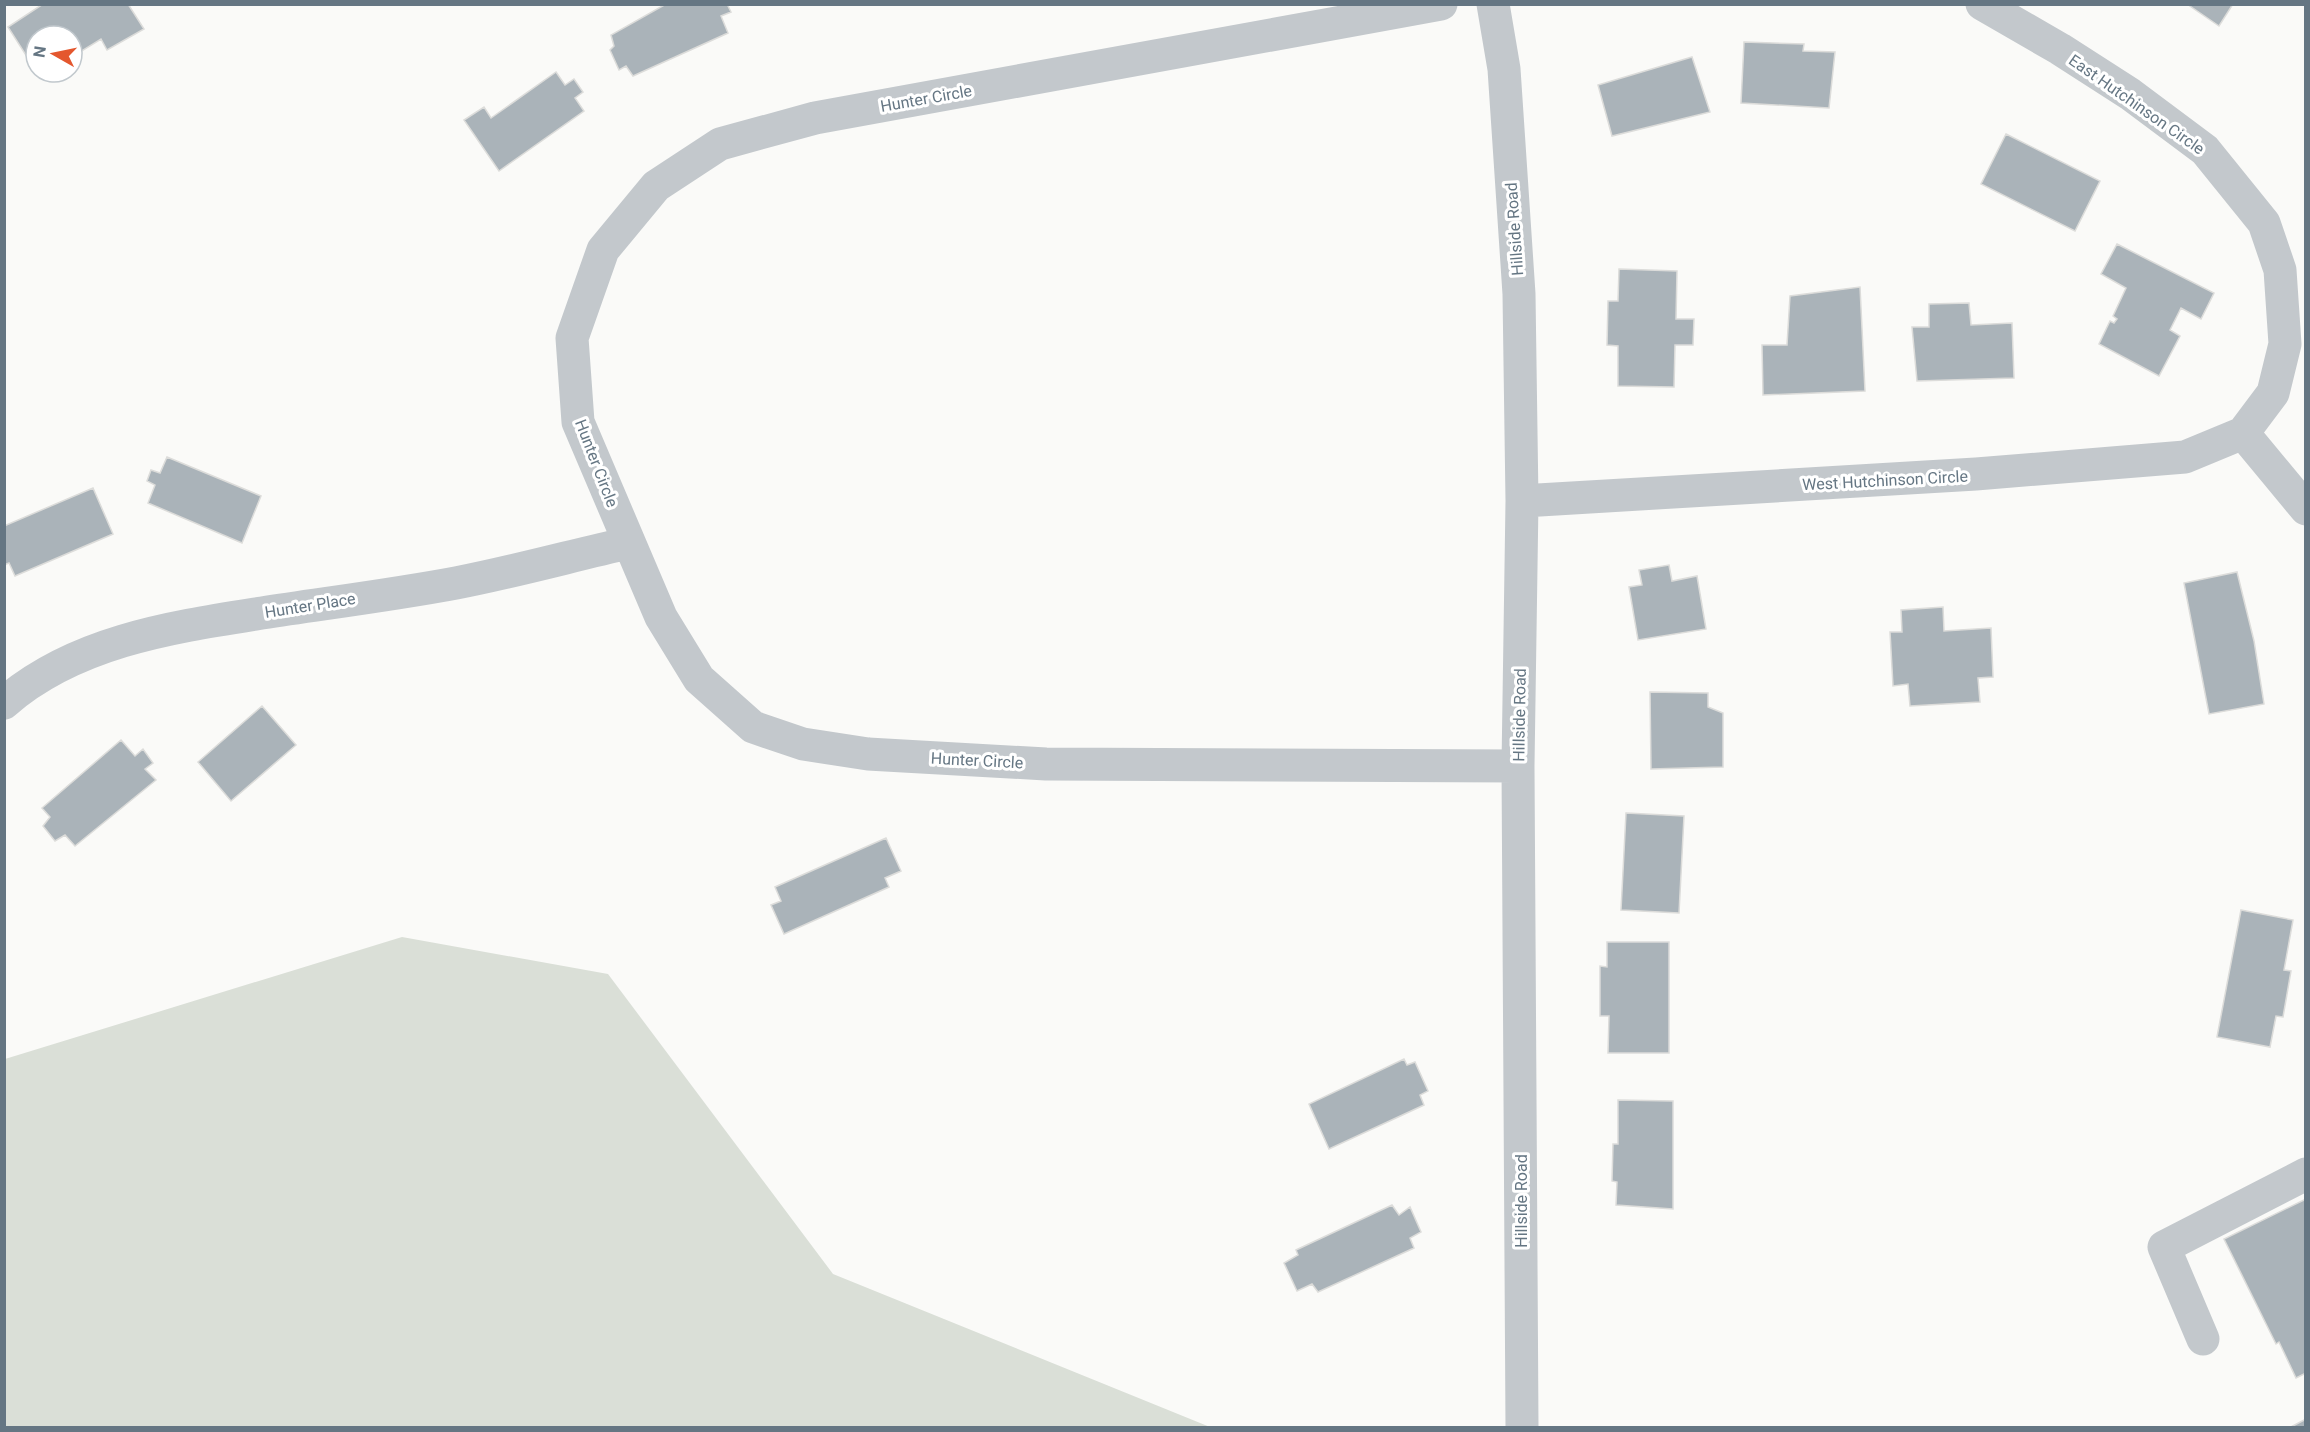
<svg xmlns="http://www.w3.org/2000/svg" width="2310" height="1432" viewBox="0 0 2310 1432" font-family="Roboto,sans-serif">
<rect width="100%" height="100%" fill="#fafaf8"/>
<path fill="#dadfd7" d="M402,937l206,37 225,300 377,153h-1205v-368z"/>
<path fill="#aab3b9" stroke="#dcdcda" stroke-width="1.5" d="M43,4h85l16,25 -37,21 -6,-11 -29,18v-21h-36v35l-28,-44z
M666,4h61l4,8 -10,4 7,17 -95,43 -7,-10 -7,4 -9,-20 4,-4 -3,-11z
M2187,4h46l-14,22z
M1744,42l60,2 -1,7 32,1 -6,56 -88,-5z
M1692,57l18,55 -98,24 -14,-51z
M556,72l9,13 9,-6 9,13 -8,6 9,13 -85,60 -35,-51 20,-13 7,11z
M2006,134l94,47 -25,50 -94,-47z
M2117,244l97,49 -13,26 -20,-11 -11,22 10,6 -21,40 -60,-32 11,-23 4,2 3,-4 -4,-3 13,-28 -25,-14z
M1619,269l58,2 -1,48h18l-1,26h-18l-1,42 -56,-1v-40l-11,-1 1,-44h10z
M1860,287l5,104 -102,4 -1,-50h25l3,-49z
M1969,303l2,22 41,-2 2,55 -97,3 -5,-54h17v-23z
M167,457l94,39 -19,47 -94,-40 7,-18 -8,-4 4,-11 9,3z
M93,488l20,46 -98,42 -6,-13 -5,2v-39z
M1669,565l3,16 25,-5 9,53 -68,11 -9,-53 13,-2 -3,-15z
M2237,572l17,69 10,63 -55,10 -25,-131z
M1943,607l1,24 47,-3 2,49 -15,1 2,24 -70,4 -2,-22 -15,2 -3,-54h12l-1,-22z
M1650,692l58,1v14l15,6v54l-72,2z
M262,706l34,39 -65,56 -33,-39z
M121,740l14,16 8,-7 10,14 -8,6 11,11 -81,66 -10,-11 -10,6 -12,-15 7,-9 -8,-9z
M1626,813l58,3 -5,97 -58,-3z
M886,838l15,33 -16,7 4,9 -105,47 -13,-29 10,-4 -6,-14z
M2241,910l52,10 -9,50 7,1 -8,46 -7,-1 -6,31 -53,-10z
M1607,942h62v111h-61l1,-37h-9v-50l7,1z
M1404,1059l3,6 8,-3 13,29 -8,4 4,10 -95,44 -20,-45z
M1618,1100l55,1v108l-57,-4 1,-23 -5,-1 1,-37h5z
M2306,1199v174l-10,5 -17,-36 -3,2 -52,-105z
M1392,1205l7,10 11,-8 11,25 -11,6 4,10 -96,44 -6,-8 -15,7 -13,-28 14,-8 -2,-5z
M2306,1419v9h-17z"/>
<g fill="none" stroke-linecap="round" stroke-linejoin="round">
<path stroke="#c3c8cc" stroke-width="33" d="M1441,4l-626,114 -95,26 -64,42 -53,64 -31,88 6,84 83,195 38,62 54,48 50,17 65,10 178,10 472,2
M1493,4l11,65 15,225 3,207 -4,265 4,662
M1982,4l78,45 70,45 75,56 59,73 16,47 5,74 -12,49 -30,40
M2243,433l63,76
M1522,501l454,-27 209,-17 58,-24
M4,703c71,-62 169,-76 258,-90 65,-10 130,-18 194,-30 57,-11 115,-27 172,-40
M2203,1339l-39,-92 142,-73"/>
</g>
<g text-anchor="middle" stroke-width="6" stroke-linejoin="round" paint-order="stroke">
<g font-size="16" fill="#657683" stroke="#fff">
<text transform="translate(926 98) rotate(-10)" y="6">Hunter Circle</text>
<text transform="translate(2137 104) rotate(35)" y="6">East Hutchinson Circle</text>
<text transform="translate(1514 229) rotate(-94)" y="6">Hillside Road</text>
<text transform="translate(597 463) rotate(69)" y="6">Hunter Circle</text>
<text transform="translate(1885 480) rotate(-3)" y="6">West Hutchinson Circle</text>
<text transform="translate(310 605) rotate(-9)" y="6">Hunter Place</text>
<text transform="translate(1519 715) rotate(-89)" y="6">Hillside Road</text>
<text transform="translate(977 760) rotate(3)" y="6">Hunter Circle</text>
<text transform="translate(1521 1201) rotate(-90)" y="6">Hillside Road</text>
</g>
</g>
<rect width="2310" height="1432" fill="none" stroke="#657683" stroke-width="12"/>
<g transform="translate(54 54) rotate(279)"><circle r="28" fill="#ffffff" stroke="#c1c8cd" stroke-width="1.5"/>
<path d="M0-4.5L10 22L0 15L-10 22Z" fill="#e4572e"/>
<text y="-9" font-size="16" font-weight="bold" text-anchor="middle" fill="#657683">N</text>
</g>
</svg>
